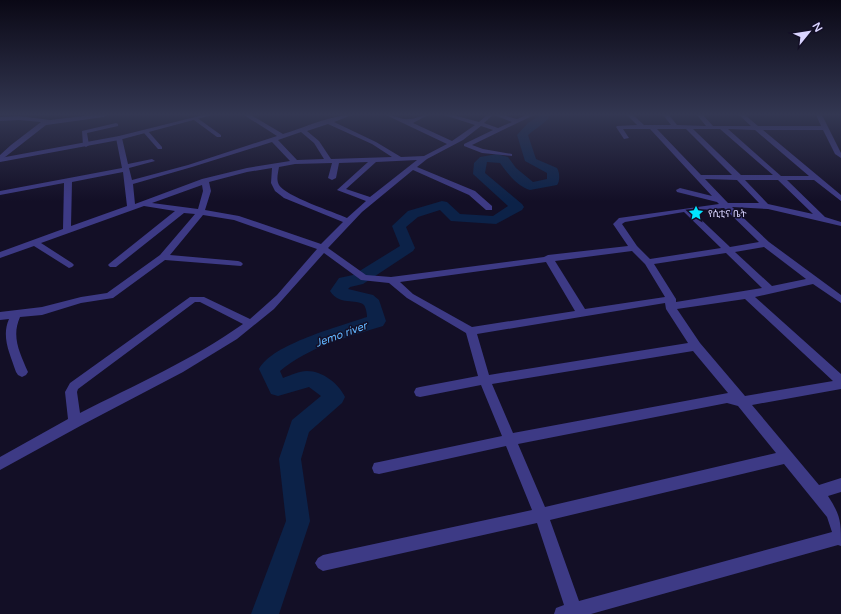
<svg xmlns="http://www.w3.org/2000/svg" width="841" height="614" viewBox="0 0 841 614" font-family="'Varela Round','Noto Sans Ethiopic',sans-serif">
<rect width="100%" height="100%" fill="#130f26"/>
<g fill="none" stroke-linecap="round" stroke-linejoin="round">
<path fill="#0c2248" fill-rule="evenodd" d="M540,115h10c-3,8 -16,14 -22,20l8,24 21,9c3,5 3,13 0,17l-27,5c-12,-3 -23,-17 -30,-27l-13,-1 -2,11 37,31 2,3 -2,3 -26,14 -45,-3 -11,-11 -22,7 -12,10 9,21 -2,3 -50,33 -13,3 -2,2 25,6 6,5 7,21 -3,5c-35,11 -75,21 -103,45l3,7c8,-3 16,-7 24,-7 16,0 32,13 38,26l-3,6 -33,29 -8,27 9,62 -31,93h-28l35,-93 -7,-62 13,-39 29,-24 -12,-9 -31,9 -7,-2 -12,-25c13,-25 82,-43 108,-52 0,-3 -1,-9 -3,-12 -8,-7 -25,1 -34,-14l9,-13 14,-3 47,-29 -8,-20 16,-15 34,-10 5,1 13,12 33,2 15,-10 -35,-32 1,-11 6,-6 17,-3 11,3 8,11 17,14 14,-3v-6l-22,-12 -8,-26 11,-12z"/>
<path fill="#3d3a85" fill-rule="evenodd" d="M92,115h15l-3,2 -58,8 -46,36v-6l11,-10 30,-23 -22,-2 -19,1v-4l19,-1 31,4z
M244,115h7l32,19c21,-6 47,-19 69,-19l-18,7 42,20 25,15 23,-1 23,-12 -61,-29c8,0 15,5 23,4 7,0 12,-4 19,-4l-15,8 39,18 23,-16 -31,-10h9l26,7 8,-7h6l-9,8 14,5 14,-6 -18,-7h9l14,4 9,-4h8l-62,30 11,4 29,5v2l-30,-3 -18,-7v-2l29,-14 -12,-4 -18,14 -36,19 -10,8 58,24 17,15v4h-6l-17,-15 -56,-25 -51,42 -34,36 38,27 25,2 153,-20 4,-2 80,-9 -15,-22 6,-6 100,-14 -2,-2 -40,-10 -1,-2 4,-2 32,8 -62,-67h-27l6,9 -5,1 -8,-12 1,-1 20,-1 -10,-10h6l11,10h27l-8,-10h6l8,10 29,1 -9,-11h6l10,11h38l-12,-11h6l13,11h63l-5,-11h6l19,38v5l-6,-4 -12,-24h-60l78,65v6l-27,-21h-27l38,37 16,5v4l-73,-17 -36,-2 37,35 72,53v8l-28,-19 -58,13 86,77v15l-89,16 67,80 22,-7v14l-13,4c13,20 13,26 13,50l-3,-1 -247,69h-37l2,-6 8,-3 -27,-82 -214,48 -5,-3 -3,-5 3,-5 5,-3 209,-45 -26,-64 -127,28 -5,-1 -2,-5 2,-5 5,-1 123,-26 -21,-51 -61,12 -4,-1 -2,-4 2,-4 4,-1 58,-11 -12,-43 -59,-35 -18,-15 -28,-3 -37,-27 -50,56 -37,30 -54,33 -101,53 -82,45v-13l68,-38 -3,-27 5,-9 120,-86h14l46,22 27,-24 40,-46 -83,-29 -31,-5 -33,40 68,6 3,1 2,2 -2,2 -76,-6 -52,38 -32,5 -39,12 -22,2c-9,20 0,36 8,55l-2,3 -4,2 -4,-2 -2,-3c-6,-18 -15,-35 -7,-53l-9,1v-8l42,-5 39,-10 26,-4 53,-38 35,-41 -11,-1 -68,54h-6l-2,-2 2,-2 65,-52 -31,-5 -103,37 31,20 2,2 -2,2 -3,1 -35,-22 -34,12v-6l63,-23 1,-46 -64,12v-4l122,-23 -6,-30 3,-2 3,2 6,26 24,-5 3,2 -26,7 3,12 56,-15 89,-29zM328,124l44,20 20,13 -61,2 -12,-18 -12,-10zM657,129h29l46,46h-31zM693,129h27l53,46h-32zM728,129l27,1 54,46h-28zM301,132l13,11 10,16 -27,1 -19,-20zM272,142l18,19 -43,7 -45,11 -67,25 -2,-20 59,-17zM417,160l-47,37 -24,-8 30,-27zM368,162l-31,28 29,11 -19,17c-13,-6 -62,-22 -68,-33 -3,-5 -1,-12 0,-18l16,-3 37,-1 -4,15 4,2 4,-2 3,-15zM272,168l-1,15 4,8 9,7 59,24 -22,22 -82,-28 -34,-6 6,-19 -2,-9 38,-10zM123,172l4,34 -56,20 1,-44zM705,179l32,1 22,23h-31zM745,180h33l35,34 -45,-10zM202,185l1,6 -5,18 -46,-6zM724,208l35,34 -29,5 -38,-36zM684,212l37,36 -71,11 -13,-13 -15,-22 3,-2zM764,247l42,32 -34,7 -37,-34zM632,251l13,13 20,33 -80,12 -30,-48zM726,253l36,35 -86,14v-3l-22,-35zM546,262l29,49 -103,16 -59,-33 -13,-12zM745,299l88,82 -88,15 -45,-53 -23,-34zM195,302h5l43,22c-51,36 -108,61 -163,89l-3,-21 1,-3zM665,303l1,6 22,34 -199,32 -12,-41zM693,351l35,42 -215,40 -21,-49zM727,403l11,3 38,47 -231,54 -27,-63zM784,464l43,53 5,15 -253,69 -29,-81z
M196,117l25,18v2h-4l-23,-17v-2z
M116,123l2,1v2l-31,7 2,12 -3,2 -3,-2 -1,-14z
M144,131h4l14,16v2h-4l-14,-16z"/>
<path fill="#3d3a85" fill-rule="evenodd" d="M203,115h9l-93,25 -119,22v-4l119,-22z"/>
</g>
<linearGradient id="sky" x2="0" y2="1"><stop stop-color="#0a0815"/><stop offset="0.57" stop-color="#333752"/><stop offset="1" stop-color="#333752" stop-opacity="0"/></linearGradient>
<rect width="841" height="201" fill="url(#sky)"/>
<defs>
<g id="sight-bare" transform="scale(1.2)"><path d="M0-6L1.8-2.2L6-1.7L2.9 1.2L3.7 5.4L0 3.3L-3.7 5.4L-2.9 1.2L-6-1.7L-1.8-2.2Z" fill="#00e5ff" stroke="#130f26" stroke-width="2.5" paint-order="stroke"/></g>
</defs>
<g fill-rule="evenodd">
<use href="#sight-bare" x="696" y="213"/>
</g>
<g text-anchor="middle" stroke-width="3" stroke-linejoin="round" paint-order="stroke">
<g font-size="10" fill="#d9d4ff" stroke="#130f26" text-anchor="start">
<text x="708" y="217">የሲቲና ቤት</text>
</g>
<g font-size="11" font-style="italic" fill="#62b6ff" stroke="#130f26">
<text transform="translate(341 334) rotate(-20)" y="4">Jemo river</text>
</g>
</g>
<g transform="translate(809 32) rotate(60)" stroke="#130f26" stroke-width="3" paint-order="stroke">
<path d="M0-3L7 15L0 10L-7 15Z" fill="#d9d4ff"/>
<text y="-6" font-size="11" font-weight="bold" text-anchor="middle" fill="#d9d4ff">N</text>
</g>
</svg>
